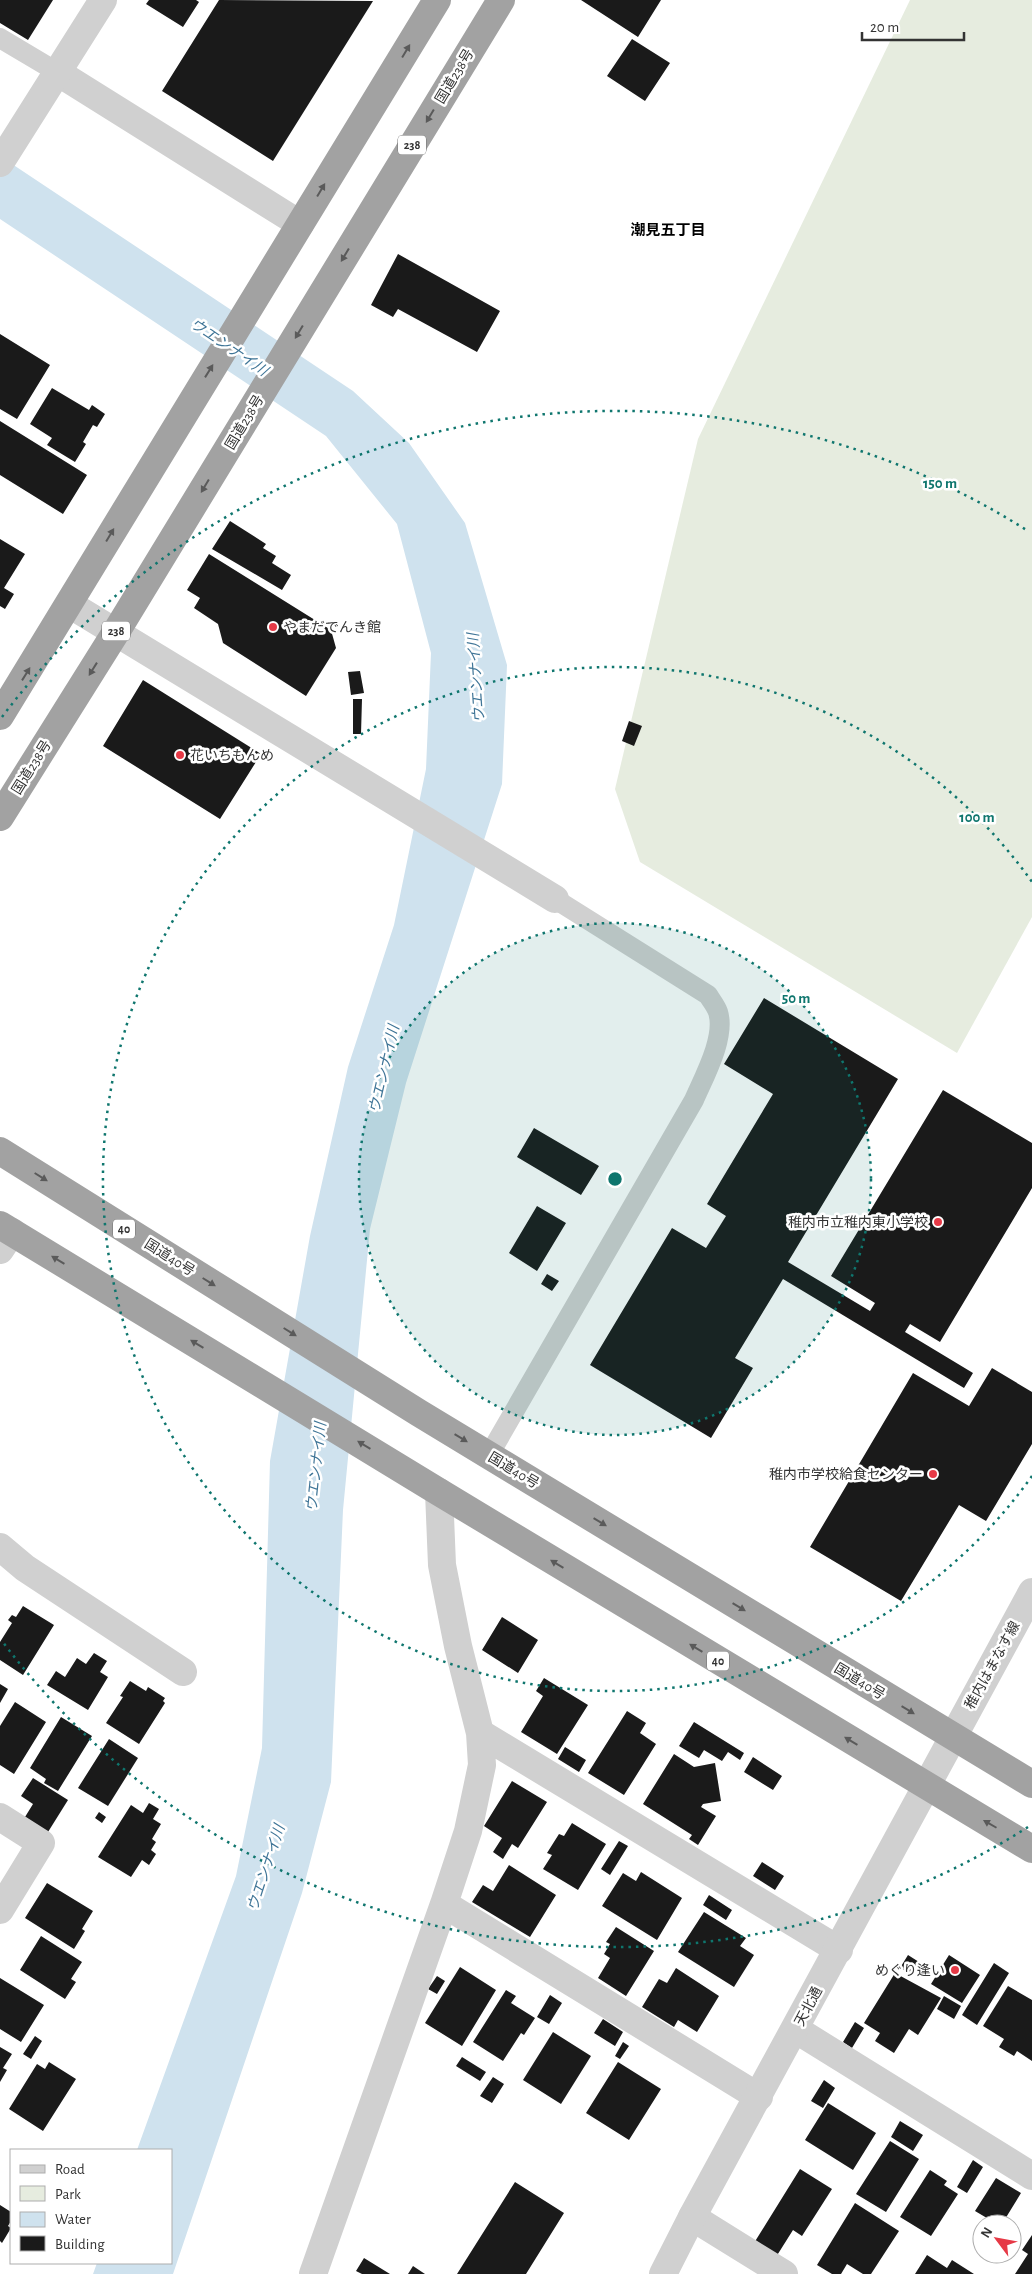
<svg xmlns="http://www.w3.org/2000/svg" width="1032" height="2274" viewBox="0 0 1032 2274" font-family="'Alegreya Sans','Noto Sans JP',sans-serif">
<rect width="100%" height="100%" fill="#fff"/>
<path fill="#e6ecdf" d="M910,0h122v917l-75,136 -317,-191 -25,-73 83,-350z"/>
<path fill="#cfe2ee" d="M0,156l353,235 56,52 56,80 42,142 -5,119 -96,299 -36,146 -27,281 -12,272 -29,111 -129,381h-80l4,-11h74v-113h-34l99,-274 26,-128 8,-287 40,-225 38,-169 46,-142 32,-156 5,-116 -34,-129 -71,-88 -326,-217z"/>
<path fill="#1a1a1a" d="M0,0h53l-25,40 -28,-17z
M149,0h47l3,2 -16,25 -37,-23z
M219,0l154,1 -100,160 -111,-70z
M581,0h80l-23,37z
M632,39l38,24 -25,38 -38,-25z
M398,254l102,57 -23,41 -79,-43 -5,8 -22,-12z
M0,334l50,31 -33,54 -17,-10z
M52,388l37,22 3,-5 13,9 -8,13 -4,-2 -10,17 3,2 -11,18 -28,-17 5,-7 -22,-14z
M0,421l87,54 -24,39 -63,-39z
M230,521l36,23 -3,4 13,8 -4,7 19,12 -9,15 -70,-41z
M0,539l25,15 -21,34 10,6 -9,15 -5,-3z
M209,554l122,76 5,18 -30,48 -83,-53 -5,-19 -24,-16 6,-10 -13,-8z
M360,671l4,22 -13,2 -3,-23z
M143,680l118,74 -41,65 -117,-73z
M353,699h9l-1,35h-8z
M629,721l13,5 -8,20 -12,-5z
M764,998l134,81 -110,183 82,49 5,-8 -44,-27 112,-186 89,53v45l-92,154 -30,-18 -5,8 68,41 -9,15 -181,-109 -48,79 18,10 -42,70 -121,-73 82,-137 34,20 20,-32 -19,-12 66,-110 -49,-30z
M534,1128l65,38 -18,29 -64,-38z
M537,1206l29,17 -29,48 -28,-18z
M547,1274l12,7 -7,10 -11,-7z
M992,1368l40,24v52l-46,77 -27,-16 -58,96 -91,-54 103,-174 56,33z
M23,1606l31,19 -31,50 -23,-15v-18l12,-19 -4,-3 4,-5 4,2z
M502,1617l36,23 -20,33 -36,-23z
M94,1653l13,8 -7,11 8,5 -20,33 -41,-25 9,-14 9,6 12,-19 9,6z
M544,1678l44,27 -31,49 -36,-22 22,-36 -7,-5z
M130,1681l16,10 2,-4 17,11 -2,3 2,2 -26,41 -33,-21 17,-26 -3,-1z
M0,1684l8,5 -8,14z
M15,1702l31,20 -32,52 -14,-9v-39z
M627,1711l19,12 -6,10 16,11 -32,51 -36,-22z
M61,1717l31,19 -34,55 -14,-8 2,-4 -16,-11z
M694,1722l50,31 -4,7 -12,-8 -6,9 -18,-11 -5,8 -20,-12z
M109,1739l29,19 -30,48 -30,-18z
M565,1747l21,13 -7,12 -21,-13z
M674,1754l20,13 21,-4 6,38 -18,3 -2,3 15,9 -18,29 -9,-6 3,-4 -49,-31z
M753,1757l29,19 -9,14 -29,-18z
M33,1778l35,22 -20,32 -23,-15 8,-13 -12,-8z
M512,1781l35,21 -29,46 -6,-4 -9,15 -10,-7 9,-14 -18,-12z
M149,1803l10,6 -6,10 8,5 -9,15 4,3 -5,8 5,4 -7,11 -7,-5 -11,17 -33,-20 33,-52 12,8z
M99,1812l7,5 -4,6 -7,-5z
M572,1823l34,21 -28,46 -35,-21 9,-14 -5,-2 12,-19 5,2z
M619,1841l9,5 -18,29 -9,-6z
M762,1862l22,14 -9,14 -22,-14z
M509,1865l47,30 -26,42 -58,-35 11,-17 10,6z
M641,1872l41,26 -25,42 -55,-34 21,-33 13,8z
M47,1883l46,28 -11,18 3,2 -11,18 -49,-31z
M709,1895l23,15 -6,10 -23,-15z
M704,1912l42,26 -6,8 14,9 -20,32 -56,-35z
M616,1927l38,24 -28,45 -28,-18 12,-20 -6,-4 6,-10 -4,-2z
M41,1936l41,26 -11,17 5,3 -11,17 -45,-29z
M908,1955l11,7 -8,12 -11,-6z
M949,1955l31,20 -18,28 -31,-19z
M994,1963l15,10 -32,52 -15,-10z
M460,1967l36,23 -34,56 -37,-23z
M676,1968l43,28 -22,36 -19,-12 -4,7 -32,-20 17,-28 8,4z
M895,1973l46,25 -23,37 -9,-6 -15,24 -19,-12 5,-8 -16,-10z
M437,1976l8,5 -8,13 -9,-5z
M0,1978l44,27 -23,37 -21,-13z
M1008,1986l24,14v61l-15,-10 -3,5 -15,-9 5,-8 -21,-13z
M506,1990l10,6 -5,7 24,15 -11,17 -3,-2 -18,28 -30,-19z
M550,1995l12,8 -13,21 -12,-7z
M944,1996l17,10 -7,13 -17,-10z
M603,2019l20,13 -8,14 -21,-13z
M855,2022l9,6 -12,20 -9,-6z
M553,2032l38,24 -30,48 -38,-24z
M35,2036l7,5 -11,18 -8,-5z
M623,2042l6,4 -9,13 -5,-3z
M0,2047l12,7 -9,14 4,2 -7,12z
M462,2057l24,15 -6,9 -24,-15z
M49,2062l27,17 -33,52 -34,-22 28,-45 8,5z
M618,2062l43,27 -32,51 -43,-27z
M493,2077l11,7 -12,19 -12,-7z
M824,2080l11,8 -12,20 -12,-7z
M828,2103l48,30 -23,37 -48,-30z
M900,2121l23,14 -10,16 -22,-14z
M890,2141l29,18 -33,53 -30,-18z
M973,2160l10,7 -16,26 -10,-6z
M800,2169l32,20 -30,47 -9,-6 -17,27 -22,-14z
M930,2170l17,11 -3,4 14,9 -27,42 -31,-19z
M996,2178l25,15 -19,31h-5l-22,-13z
M515,2182l49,31 -38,61h-69z
M855,2203l44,28 -28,43h-8l-16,-10 -6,10h-9l-15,-9z
M0,2205l11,7v9l-3,5 3,2 -9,15 -2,-2z
M1032,2235v39h-17l13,-20 -6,-4z
M927,2255l20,13 5,-8 22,14h-59z
M364,2258l26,16h-28l-6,-3z
M413,2266l12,8h-17z"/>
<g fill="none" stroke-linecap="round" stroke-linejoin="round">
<path stroke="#d0d0d0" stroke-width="20" d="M0,38l57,34
M489,1455l205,-355c10,-23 32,-63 24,-88 -2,-6 -7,-12 -10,-17l-153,-96"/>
<path stroke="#d0d0d0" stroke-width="28" d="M57,72l243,152
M69,604l486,295
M0,1250l12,-18
M0,1547l25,21 158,104
M480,1733l359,217
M0,1817l41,26 -41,67
M444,1904l315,193
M795,2029l237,147
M692,2217l92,57
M313,2274l131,-370 24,-73 14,-66 -2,-32 -22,-87 -16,-81 -3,-73"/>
<path stroke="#d0d0d0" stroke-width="28" d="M0,163l103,-163
M663,2274l29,-57 340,-625"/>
<path stroke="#a2a2a2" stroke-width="28" d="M0,716l437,-716
M0,817l116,-185 385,-632
M0,1151l419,262 613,371
M0,1225l439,267 593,357"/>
</g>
<defs><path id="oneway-solid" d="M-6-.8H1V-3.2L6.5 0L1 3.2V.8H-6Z" transform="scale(1.25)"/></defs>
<g fill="#5a5a5a">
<use href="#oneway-solid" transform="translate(406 51) rotate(-59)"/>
<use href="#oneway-solid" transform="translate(430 116) rotate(121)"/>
<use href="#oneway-solid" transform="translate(321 190) rotate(-59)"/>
<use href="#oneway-solid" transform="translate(345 255) rotate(121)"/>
<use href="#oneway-solid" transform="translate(299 332) rotate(121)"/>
<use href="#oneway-solid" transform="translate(209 371) rotate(-58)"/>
<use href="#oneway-solid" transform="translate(205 486) rotate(121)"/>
<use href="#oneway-solid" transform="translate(110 535) rotate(-59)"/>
<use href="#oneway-solid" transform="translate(93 669) rotate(122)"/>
<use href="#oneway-solid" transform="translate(26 674) rotate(-58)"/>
<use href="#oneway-solid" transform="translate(41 1177) rotate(32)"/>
<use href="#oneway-solid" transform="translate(58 1260) rotate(-149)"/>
<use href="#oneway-solid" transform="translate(209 1282) rotate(32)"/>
<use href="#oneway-solid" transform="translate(290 1332) rotate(32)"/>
<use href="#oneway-solid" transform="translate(197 1344) rotate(-149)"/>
<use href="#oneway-solid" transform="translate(461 1438) rotate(31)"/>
<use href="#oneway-solid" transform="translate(364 1445) rotate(-149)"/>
<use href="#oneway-solid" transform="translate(600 1522) rotate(31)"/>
<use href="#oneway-solid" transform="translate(557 1564) rotate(-149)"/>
<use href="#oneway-solid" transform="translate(739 1607) rotate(31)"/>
<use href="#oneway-solid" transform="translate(696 1648) rotate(-149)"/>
<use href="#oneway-solid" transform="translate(908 1710) rotate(31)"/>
<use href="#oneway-solid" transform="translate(851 1741) rotate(-149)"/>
<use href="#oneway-solid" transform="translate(990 1824) rotate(-150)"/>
</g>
<circle cx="615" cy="1179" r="256" fill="#0f766e" fill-opacity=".12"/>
<g fill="none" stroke="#0f766e" stroke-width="2.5" stroke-dasharray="2.5 5">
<circle cx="615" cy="1179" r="256"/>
<path d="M1032 1476A512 512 0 1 1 1032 882"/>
<path d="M1028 1827A768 768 0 0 1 2 1641M2 717A768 768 0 0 1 1028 531"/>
</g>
<g fill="#e63946" stroke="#fff" stroke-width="2">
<circle cx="273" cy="627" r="5"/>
<circle cx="180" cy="755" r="5"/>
<circle cx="938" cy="1222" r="5"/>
<circle cx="933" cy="1474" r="5"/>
<circle cx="955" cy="1970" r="5"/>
</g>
<g text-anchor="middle" stroke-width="5" stroke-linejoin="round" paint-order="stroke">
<g fill="#fff" stroke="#707070" stroke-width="1">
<rect x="398" y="135.5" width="28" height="19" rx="4"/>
<rect x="102" y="621.5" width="28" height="19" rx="4"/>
<rect x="113" y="1219.5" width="22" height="19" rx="4"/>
<rect x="707" y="1651.5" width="22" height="19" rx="4"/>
</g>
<g font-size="12" font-weight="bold" fill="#333">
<text x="412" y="149">238</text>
<text x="116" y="635">238</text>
<text x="124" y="1233">40</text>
<text x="718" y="1665">40</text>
</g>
<g font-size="14" fill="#333" stroke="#fff">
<text transform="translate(454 76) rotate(-59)" y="5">国道238号</text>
<text transform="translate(244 422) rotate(-59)" y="5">国道238号</text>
<text transform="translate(31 767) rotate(-58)" y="5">国道238号</text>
<text transform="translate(170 1257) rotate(32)" y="5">国道40号</text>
<text transform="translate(514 1470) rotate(31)" y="5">国道40号</text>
<text transform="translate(992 1665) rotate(-61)" y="5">稚内はまなす線</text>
<text transform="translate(860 1681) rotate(31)" y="5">国道40号</text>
<text transform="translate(808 2006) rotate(-62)" y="5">天北通</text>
</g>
<g font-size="14" fill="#333" stroke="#fff" text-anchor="end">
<text x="283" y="632" text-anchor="start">やまだでんき館</text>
<text x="190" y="760" text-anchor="start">花いちもんめ</text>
<text x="928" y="1227">稚内市立稚内東小学校</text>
<text x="923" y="1479">稚内市学校給食センター</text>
<text x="945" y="1975">めぐり逢い</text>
</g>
<g font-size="15" font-weight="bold" fill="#000" stroke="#fff">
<text x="668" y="235">潮見五丁目</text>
</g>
<g font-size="15" font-style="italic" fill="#3f7597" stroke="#fff">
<text transform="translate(229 347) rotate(34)" y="5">ウエンナイ川</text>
<text transform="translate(476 678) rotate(-94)" y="5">ウエンナイ川</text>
<text transform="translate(384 1069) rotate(-77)" y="5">ウエンナイ川</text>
<text transform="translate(316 1467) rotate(-84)" y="5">ウエンナイ川</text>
<text transform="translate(266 1868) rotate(-72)" y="5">ウエンナイ川</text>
</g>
</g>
<circle cx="615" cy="1179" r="8" fill="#0f766e" stroke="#fff" stroke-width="2.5"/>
<g font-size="15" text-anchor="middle" font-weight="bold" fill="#0f766e" stroke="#fff" stroke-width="5" stroke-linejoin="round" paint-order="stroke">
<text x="940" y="488">150 m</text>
<text x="977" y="822">100 m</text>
<text x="796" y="1003">50 m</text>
</g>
<rect x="10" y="2149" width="162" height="115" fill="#ffffff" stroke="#adadad"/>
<rect x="20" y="2165" width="25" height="8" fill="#d0d0d0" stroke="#adadad"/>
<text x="55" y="2174" font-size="15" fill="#333333">Road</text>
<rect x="20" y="2186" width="25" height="15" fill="#e6ecdf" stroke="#adadad"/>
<text x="55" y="2199" font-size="15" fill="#333333">Park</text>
<rect x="20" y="2212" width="25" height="15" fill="#cfe2ee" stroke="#adadad"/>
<text x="55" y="2224" font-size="15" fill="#333333">Water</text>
<rect x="20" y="2236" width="25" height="15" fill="#1a1a1a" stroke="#adadad"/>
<text x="55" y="2249" font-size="15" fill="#333333">Building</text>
<g transform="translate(997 2239) rotate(302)"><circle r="24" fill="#ffffff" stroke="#adadad"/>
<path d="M0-4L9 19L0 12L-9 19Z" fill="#e63946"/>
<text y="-8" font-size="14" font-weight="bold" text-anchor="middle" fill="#333333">N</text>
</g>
<path d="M862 32v8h102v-8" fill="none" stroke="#333333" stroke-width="2.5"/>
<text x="870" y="32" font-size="15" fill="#333333" stroke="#ffffff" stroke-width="4" paint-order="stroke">20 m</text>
</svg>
